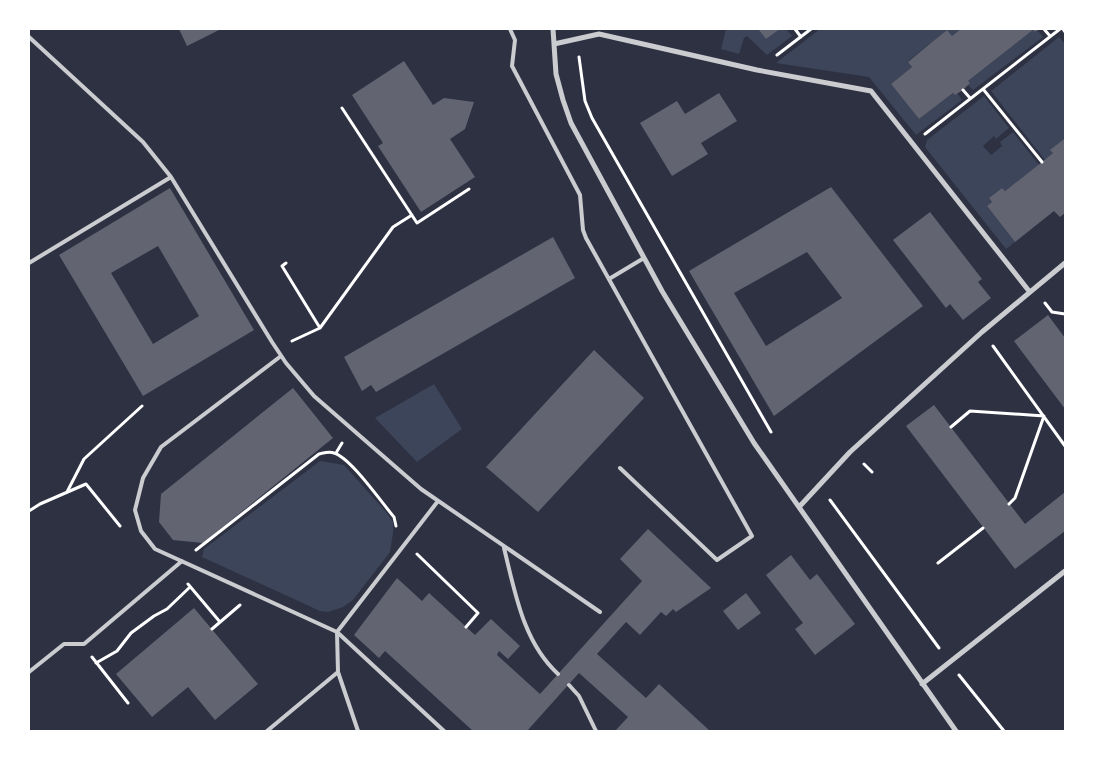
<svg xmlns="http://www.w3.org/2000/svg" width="1094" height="760" viewBox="0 0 1094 760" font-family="Figtree,sans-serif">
<rect width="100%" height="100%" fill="#2d3142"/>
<path fill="#3c4559" d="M726,29h32l8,10 14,-10h6l6,7 -25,19 -20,-19 -3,2 -5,16 -18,-5z
M820,29h141l-9,7 -5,-6 -39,31 4,6 -21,17 28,35 34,-26 2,2 2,-2 5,7 -46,35 -47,-58 -93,-14z
M1033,30l2,2 3,-1 5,6 -70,53 -5,-5 2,-2 -2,-2z
M1059,37l6,7v97l-1,-2 -13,11 2,3 -8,7 -54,-69z
M984,96l25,32 -13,11 -2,-3 -11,10 8,9 11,-9 -2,-4 13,-10 26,33 -34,26 -3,-3 -13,10 3,4 -5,4 28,36 -9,7 -81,-102 2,-7z
M434,384l28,45 -45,33 -42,-44z
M320,461l24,4 42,47 7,10v11l-3,19 -37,48 -10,7 -15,5 -8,-1 -118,-54 2,-8z"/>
<path fill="#626471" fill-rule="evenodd" d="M179,29h42l-34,17z
M758,29h22l-14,10z
M961,29h79l-5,3 -2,-2 -65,51 2,2 -7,7 -8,5 -2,-2 -34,26 -28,-35 21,-17 -4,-5 24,-20 15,-12 5,6z
M404,61l29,44 11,-7 30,4 -9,27 -15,10 25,38 -54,35 -43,-66 5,-3 -31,-48z
M719,93l18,28 -36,22 7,11 -36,22 -32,-53 37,-22 8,13z
M1064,139l1,2v72l-5,4 -6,-6 -39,31 -28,-36 5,-4 -3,-4 13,-10 3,3 37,-29 11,-9 -3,-3z
M831,187l92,119 -149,110 -85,-145zM807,252l35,46 -76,48 -32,-53z
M170,188l84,142 -111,66 -84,-141zM158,246l41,70 -46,28 -42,-71z
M930,212l52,67 -4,3 13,16 -28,22 -13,-16 -4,4 -53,-68z
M553,237l22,41 -199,114 -5,-7 -9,6 -18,-34z
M1048,315l17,23v71l-51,-68z
M594,350l50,48 -106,114 -52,-45z
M293,388l40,50 -130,105 -30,-3 -14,-18 2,-28z
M934,405l91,119 40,-32v39l-50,38 -109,-143z
M648,529l63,59 -35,24 -3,-3 -7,7 -5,-4 -21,23 -14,-13 -29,32 49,44 13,-14 51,47h-95l13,-14 -49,-44 -52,58h-54l-88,-80 -6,7 -25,-23 43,-57 25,23 7,-8 46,42 16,-16 29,27 -12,13 -9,-8 -2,4 43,39 102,-113 -22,-22z
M791,555l19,25 7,-6 38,50 -40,31 -20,-26 8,-6 -37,-48z
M746,593l15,20 -23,17 -15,-19z
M194,608l64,76 -43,36 -27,-33 -36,30 -36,-43z"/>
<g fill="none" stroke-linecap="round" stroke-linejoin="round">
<path stroke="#fff" stroke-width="3" d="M795,29l6,8
M1044,29l6,7
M1063,29l2,3
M777,55l34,-26
M579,57l6,44 7,17 179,314
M983,89l59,73
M963,90l7,8
M342,108l75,115 52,-34
M925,134l135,-105
M286,263l-4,3 38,62
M1045,303l7,9 13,2
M292,341l28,-13 73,-101 19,-12
M993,346l72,100
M951,427l19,-16 74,5 -29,82 -6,6
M336,453l6,-10
M864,464l8,8
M67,492l17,-33 58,-53
M830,500l109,148
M29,511l11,-7 46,-20 34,42
M196,550l123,-96c5,-1 10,-3 15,-1 17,5 47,49 60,64l2,9
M417,554l61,59 -12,14
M938,563l45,-35
M188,584l32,38
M212,629l28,-24
M92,657l36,46
M96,663l21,-12 14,-18 23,-17 13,-7 23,-22
M959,675l45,56"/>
<path stroke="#caccd0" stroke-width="4" d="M510,29l5,11 -3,26 68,129 3,35 3,8 166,298 -35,24 -97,-92
M29,37l114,105 28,35 101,165 14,21 28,33 107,93 179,123
M29,263l142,-86
M609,279l35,-21
M281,356l-120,91 -18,31 -8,32 6,21 14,18 182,83 101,-131
M504,548c11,44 19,94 54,126
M29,672l35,-28h20l98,-83
M569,685l10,11 17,35
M267,731l71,-59
M358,731l-20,-59 -1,-40 107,99"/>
<path stroke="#caccd0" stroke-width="5" d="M553,29l3,45 7,26 8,23 91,168 92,152 202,288
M554,44l45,-10 158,36 114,21 158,200
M800,506l50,-54 132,-120 83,-69
M922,684l143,-113"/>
</g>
<rect width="1094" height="760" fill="none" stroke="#ffffff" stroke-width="60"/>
</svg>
